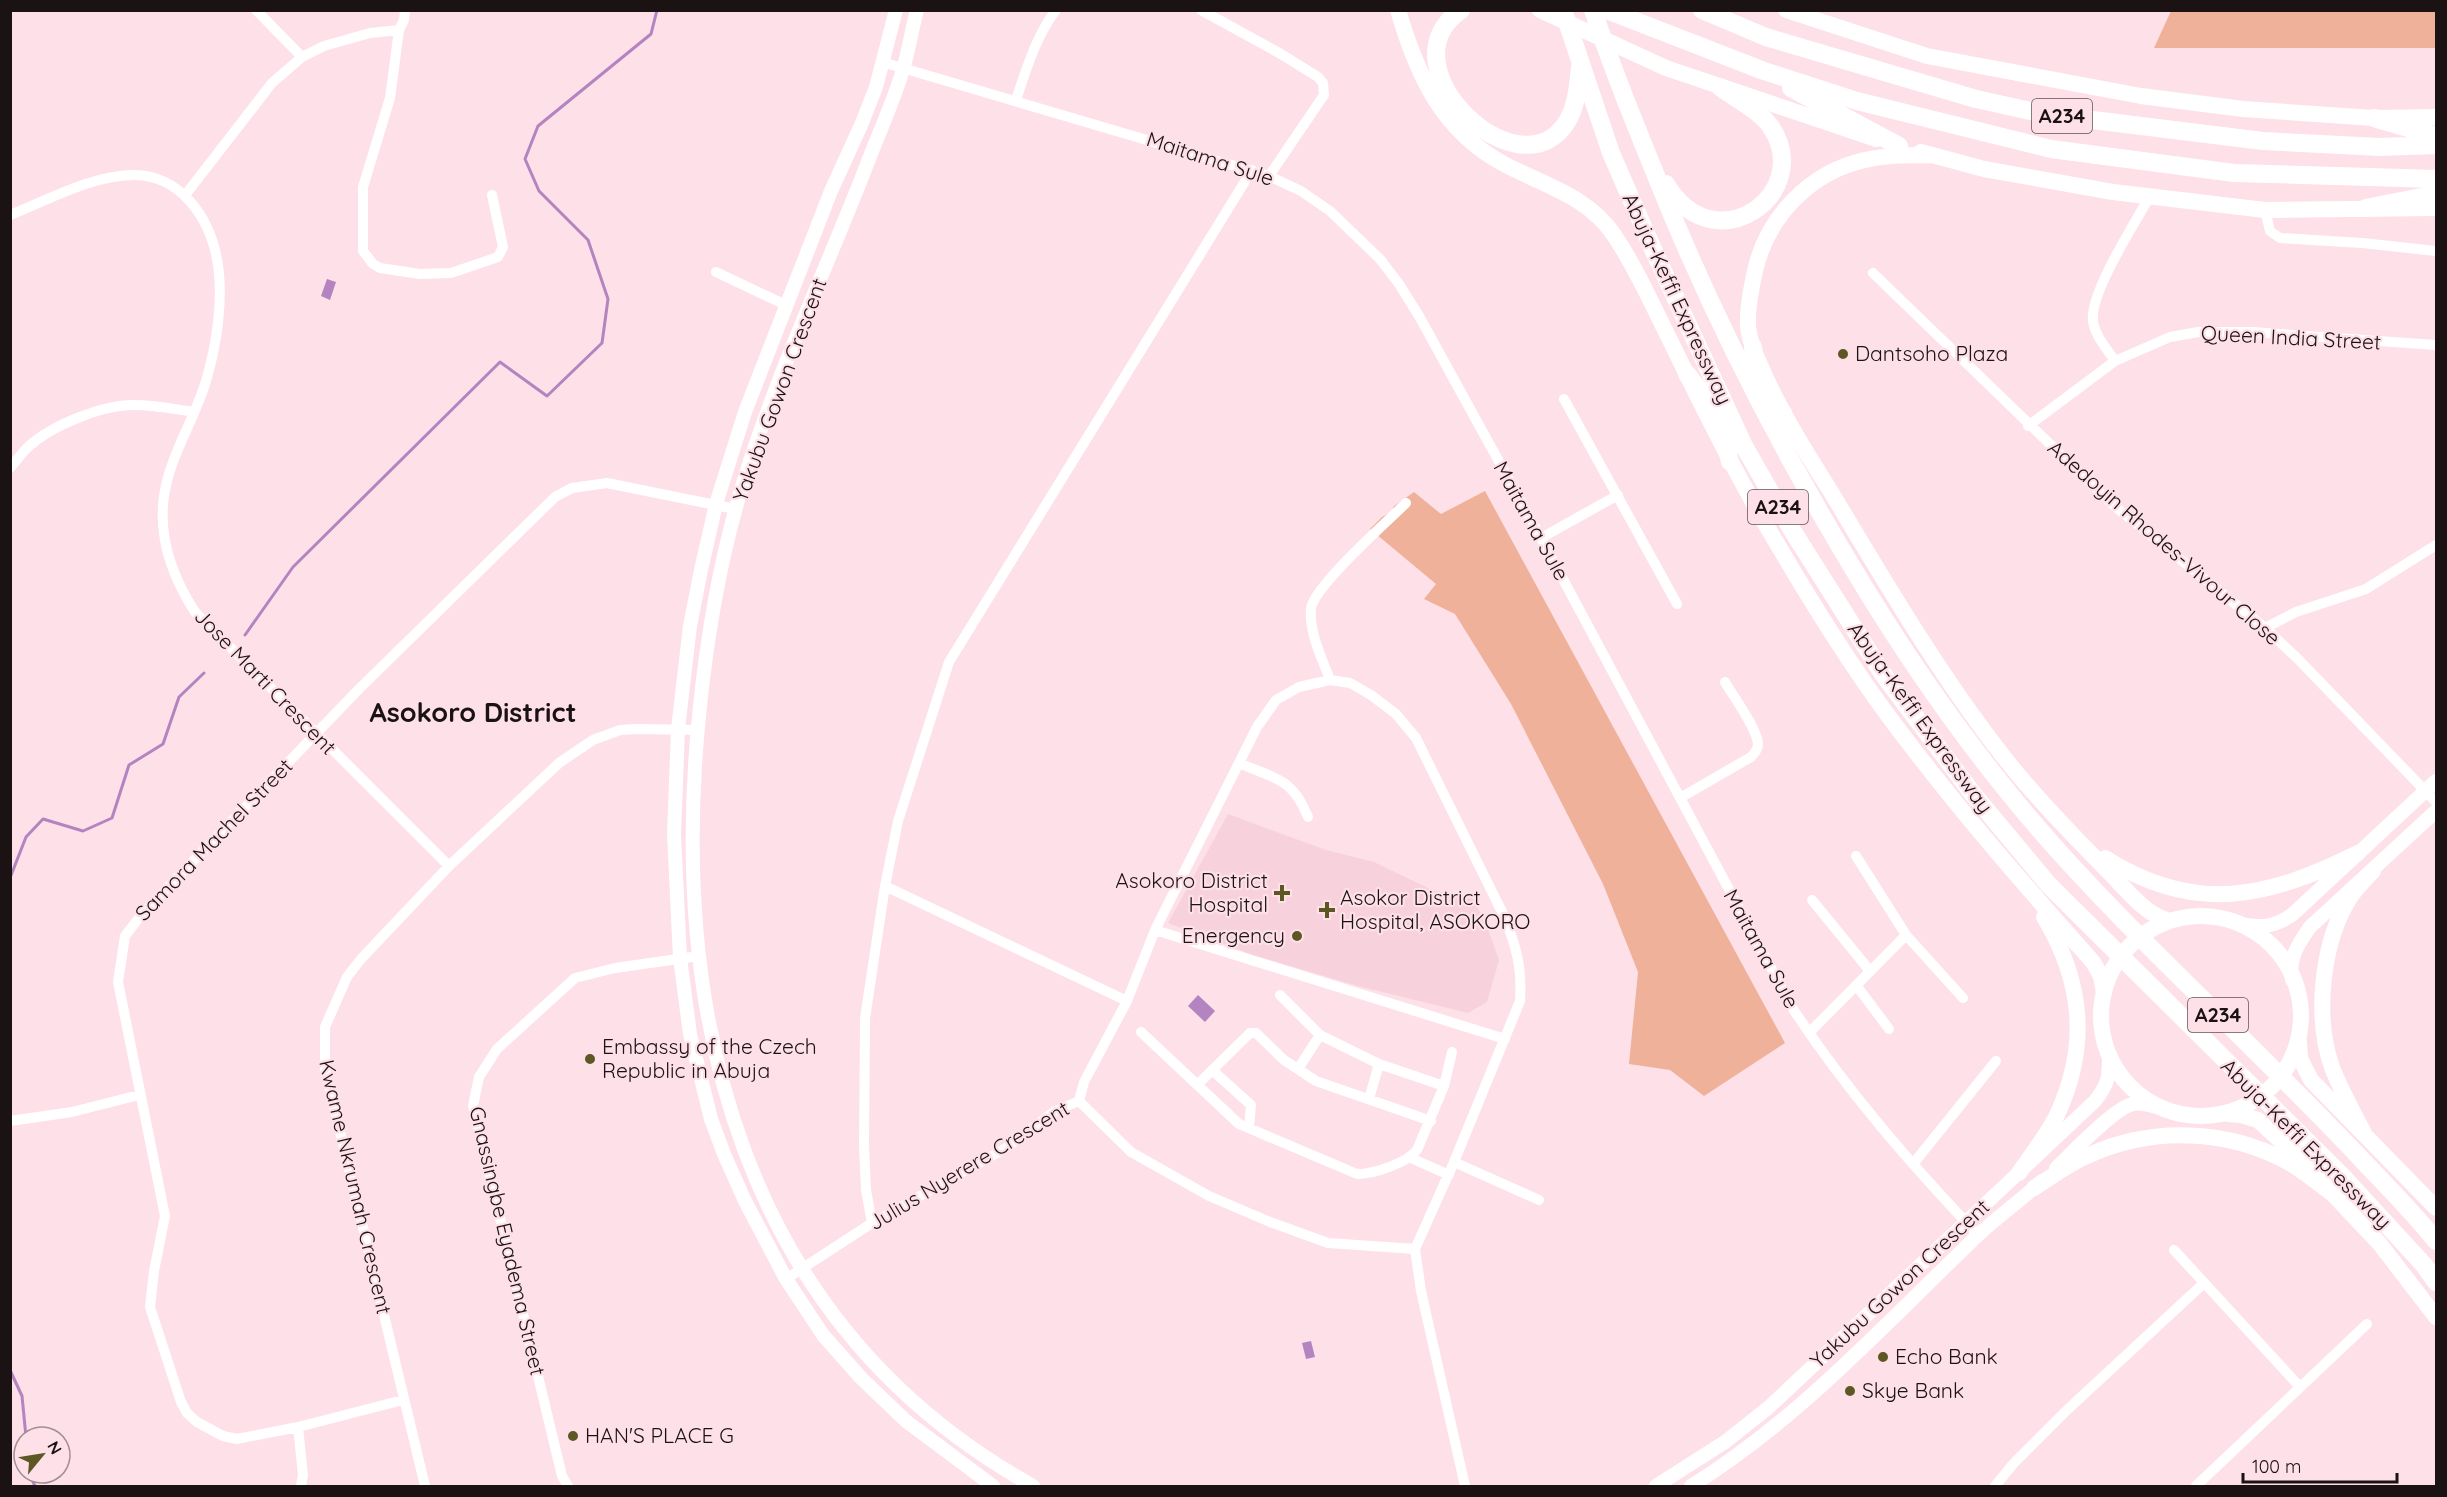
<svg xmlns="http://www.w3.org/2000/svg" width="2447" height="1497" viewBox="0 0 2447 1497" font-family="Quicksand,sans-serif">
<rect width="100%" height="100%" fill="#fde0e8"/>
<path fill="#f7d2dc" d="M1228,814l98,36 48,12 58,28 41,9 12,22 14,39 -12,42 -19,11 -110,-27 -105,-31 -85,-32z"/>
<path fill="#efb19a" d="M2171,11h265v37h-282z
M1485,491l300,552 -81,53 -34,-26 -41,-6 9,-92 -35,-88 -92,-180 -56,-90 -31,-15 12,-15 -66,-55 12,-12 13,-7 -2,-3 21,-15 27,22z"/>
<path fill="#b484c1" d="M327,279l9,3 -6,18 -9,-4z
M1198,995l17,16 -10,11 -17,-16z
M1311,1341l4,16 -9,2 -4,-16z"/>
<g fill="none" stroke-linecap="round" stroke-linejoin="round">
<path stroke="#b484c1" stroke-width="3" d="M245,635l48,-68 207,-205 47,34 55,-53 6,-44 -20,-59 -49,-49 -14,-32 13,-33 113,-92 6,-24
M10,878l16,-41 17,-18 40,12 29,-13 17,-53 34,-21 16,-47 25,-24
M10,1370l12,26 4,41
M29,1473l6,13"/>
<path stroke="#fff" stroke-width="10" d="M256,10l46,47
M405,10l-1,10 -5,10 -9,68 -27,89v64l10,13 7,4 40,6 31,-1 47,-16 5,-10 -11,-52
M1201,10l80,44 37,23 5,6 1,12 -55,81
M882,62l387,114 32,15 29,20 50,48 19,25 20,32 122,222 252,471c54,82 117,154 185,226
M1016,100c10,-30 20,-64 40,-90
M186,194l86,-111 30,-26 22,-11 46,-13 29,-3
M2265,210l5,21 10,7 82,5 74,8
M10,215c40,-16 82,-40 125,-40 46,1 74,42 82,84 7,38 0,85 -11,122 -12,40 -36,74 -42,115 -6,42 9,82 31,116l254,254
M716,272l72,34
M1873,273l239,231 153,124 33,31 138,143
M2115,361c-8,-12 -20,-25 -22,-40 -4,-27 43,-100 57,-125
M1564,399l113,205
M2028,426l87,-65 55,-24 28,-5h54l184,13
M10,468c6,-7 12,-15 18,-21 24,-22 74,-42 106,-42 20,0 40,4 60,7
M1541,538l77,-43
M2265,628l31,-16 70,-23 70,-44
M1330,680c-8,-22 -21,-47 -19,-71 2,-22 76,-87 95,-106
M1239,763c36,16 53,14 69,54
M1680,798l71,-41c4,-4 7,-8 7,-13 -1,-16 -25,-48 -33,-62
M1856,856l50,79 57,63
M885,886l242,115
M1812,900l58,71
M1155,930l350,109
M1856,985l33,44
M1280,995l40,40 59,29 65,22
M1141,1032l98,92 118,50c17,0 50,-11 60,-24l27,-64 8,-34
M1809,1033l97,-98
M1298,1069l22,-34
M1212,1070l39,35 -2,22
M1197,1085l53,-52h6l28,27 32,21 115,40
M1369,1099l10,-35
M1079,1101l52,51 78,44 61,26 58,21 87,6
M10,1121l62,-9 67,-17
M1411,1158l38,17
M1454,1162l85,38
M1913,1164l83,-103
M872,1223l-6,-33 -2,-44 1,-128 20,-132 13,-65 51,-159 303,-492
M2174,1250l126,137
M786,1279l86,-56 134,-75 49,-37 24,-10 5,-19 43,-81 28,-71 102,-203 19,-27 23,-13 31,-7 20,3 21,12 25,19 20,24 89,180c12,31 17,50 15,83l-66,161 -39,87 6,42 44,195
M403,1400l-105,27 -61,12 -14,-3 -26,-14 -10,-9 -6,-11 -31,-95 4,-36 11,-55 -47,-234 7,-46 17,-22 217,-225 196,-192 17,-9 35,-5 128,26
M298,1427l5,48 -2,11
M425,1486l-100,-417v-42l22,-50 14,-18 88,-93 110,-103 34,-23 27,-10 17,-1 61,1
M568,1486l-6,-10 -89,-370 6,-29 18,-28 78,-71 40,-10 84,-12
M1995,1486l19,-23 53,-53 136,-126
M2196,1486l171,-162"/>
<path stroke="#fff" stroke-width="14" d="M896,10l-20,77 -14,36 -31,68 -86,221 -29,92 -15,66 -11,56 -12,103 -4,105 6,124 10,76 21,85 13,35 21,47 41,78 37,56 38,43 45,43 87,65
M917,10c-5,19 -8,38 -13,56 -9,32 -23,62 -35,93 -41,107 -91,211 -125,321 -23,74 -36,149 -44,226 -33,311 42,618 333,780
M2240,924c22,4 35,3 53,-10l143,-133
M2292,980c-4,-21 6,-36 18,-53l126,-116
M2056,1168c15,-14 59,-61 77,-64 9,-2 19,2 28,4
M1656,1486l69,-44 43,-34 327,-307c14,-18 14,-24 14,-46
M1691,1486c107,-66 194,-162 285,-249 21,-20 45,-37 66,-56"/>
<path stroke="#fff" stroke-width="16" d="M1398,10c19,65 44,121 106,154 39,21 84,32 110,71 21,31 37,67 54,101 29,60 58,119 91,177 38,65 78,132 122,193 66,90 138,173 212,256l8,14 3,17
M1540,10l126,58 210,71
M1786,10l141,46 214,40 102,13 131,9 62,-1
M1921,152l63,17 129,23 152,18 171,-2
M1931,155c-22,0 -44,0 -66,5 -55,12 -98,57 -110,111 -4,18 -8,38 -7,56 2,18 10,33 17,49 19,41 42,78 66,116 53,88 109,184 172,264 32,41 67,77 104,114 18,18 38,45 63,51
M2105,858c90,57 163,40 253,-5
M2101 1016a100 100 0 1 1 200 0a100 100 0 1 1-200 0Z
M2299,1041l1,17 11,22 125,128
M2228,1114l13,1 17,5 37,34 85,90 56,73
M2364,1133c-11,-21 -22,-41 -31,-63 -19,-50 -12,-125 16,-171 6,-10 16,-19 24,-28
M2019,1173c13,-19 28,-38 38,-58 32,-69 26,-133 -13,-198
M2034,1188c16,-10 33,-23 51,-31 65,-31 145,-29 208,8 13,8 25,18 37,27"/>
<path stroke="#fff" stroke-width="18" d="M1461,10c-82,56 61,190 107,110 9,-16 10,-35 12,-53
M1563,10l48,143 41,94 92,199 48,84 91,144 90,120 75,90 296,294 80,87 12,17
M1593,10c20,61 44,119 68,178 56,138 121,264 199,392 59,97 125,190 201,274 97,107 205,203 304,309 24,25 49,50 71,78
M1607,10l157,61 93,30 194,48 183,24 202,6
M1702,10l64,27 210,62 68,15 219,27 117,6 56,-2
M1791,88l108,58
M2374,118l62,18
M1666,184c49,82 149,9 105,-57 -12,-17 -35,-28 -51,-40
M2366,208l70,-14
M1753,347l6,45
M1687,374l39,51
M1755,381l28,32
M1719,413l11,49"/>
</g>
<g fill="#5d5724" stroke="#fde0e8" stroke-width="2">
<circle cx="1843" cy="354" r="6"/>
<path d="M1279 884h6v6h6v6h-6v6h-6v-6h-6v-6h6z"/>
<path d="M1324 901h6v6h6v6h-6v6h-6v-6h-6v-6h6z"/>
<circle cx="1297" cy="936" r="6"/>
<circle cx="590" cy="1059" r="6"/>
<circle cx="1883" cy="1357" r="6"/>
<circle cx="1850" cy="1391" r="6"/>
<circle cx="573" cy="1436" r="6"/>
</g>
<g text-anchor="middle" stroke-width="4.5" stroke-linejoin="round" paint-order="stroke">
<g fill="#fde0e8" stroke="#5f5054" stroke-width="1.5">
<rect x="2032" y="99" width="60" height="34" rx="4.5"/>
<rect x="1748" y="490" width="60" height="34" rx="4.5"/>
<rect x="2188" y="998" width="60" height="34" rx="4.5"/>
</g>
<g font-size="20" font-weight="bold" fill="#1b1214">
<text x="2062" y="123">A234</text>
<text x="1778" y="514">A234</text>
<text x="2218" y="1022">A234</text>
</g>
<g font-size="21" fill="#1b1214" stroke="#fde0e8">
<text transform="translate(1210 159) rotate(18)" y="7">Maitama Sule</text>
<text transform="translate(1677 299) rotate(65)" y="7">Abuja-Keffi Expressway</text>
<text transform="translate(2291 338) rotate(3)" y="7">Queen India Street</text>
<text transform="translate(780 390) rotate(-70)" y="7">Yakubu Gowon Crescent</text>
<text transform="translate(1531 521) rotate(61)" y="7">Maitama Sule</text>
<text transform="translate(2164 543) rotate(41)" y="7">Adedoyin Rhodes-Vivour Close</text>
<text transform="translate(265 682) rotate(46)" y="7">Jose Marti Crescent</text>
<text transform="translate(1920 718) rotate(54)" y="7">Abuja-Keffi Expressway</text>
<text transform="translate(214 840) rotate(-46)" y="7">Samora Machel Street</text>
<text transform="translate(1761 949) rotate(61)" y="7">Maitama Sule</text>
<text transform="translate(2306 1144) rotate(45)" y="7">Abuja-Keffi Expressway</text>
<text transform="translate(969 1166) rotate(-31)" y="7">Julius Nyerere Crescent</text>
<text transform="translate(355 1187) rotate(77)" y="7">Kwame Nkrumah Crescent</text>
<text transform="translate(507 1241) rotate(77)" y="7">Gnassingbe Eyadema Street</text>
<text transform="translate(1900 1284) rotate(-43)" y="7">Yakubu Gowon Crescent</text>
</g>
<g font-size="21" fill="#1b1214" stroke="#fde0e8" text-anchor="start">
<text x="1855" y="361">Dantsoho Plaza</text>
<text x="1268" y="888" text-anchor="end">Asokoro District<tspan x="1268" dy="24">Hospital</tspan></text>
<text x="1340" y="905">Asokor District<tspan x="1340" dy="24">Hospital, ASOKORO</tspan></text>
<text x="1285" y="943" text-anchor="end">Energency</text>
<text x="602" y="1054">Embassy of the Czech<tspan x="602" dy="24">Republic in Abuja</tspan></text>
<text x="1895" y="1364">Echo Bank</text>
<text x="1862" y="1398">Skye Bank</text>
<text x="585" y="1443">HAN'S PLACE G</text>
</g>
<g font-size="27" font-weight="bold" fill="#1b1214" stroke="#fde0e8">
<text x="473" y="722">Asokoro District</text>
</g>
</g>
<rect width="2447" height="1497" fill="none" stroke="#1b1214" stroke-width="24"/>
<g transform="translate(42 1455) rotate(60)"><circle r="28" fill="#fde0e8" stroke="#a38e93" stroke-width="1.5"/>
<path d="M0-4.5L10 22L0 15L-10 22Z" fill="#5d5724"/>
<text y="-9" font-size="16" font-weight="bold" text-anchor="middle" fill="#1b1214">N</text>
</g>
<path d="M2243 1473v9h154v-9" fill="none" stroke="#1b1214" stroke-width="3"/>
<text x="2252" y="1473" font-size="18" fill="#1b1214" stroke="#fde0e8" stroke-width="4.5" paint-order="stroke">100 m</text>
</svg>
